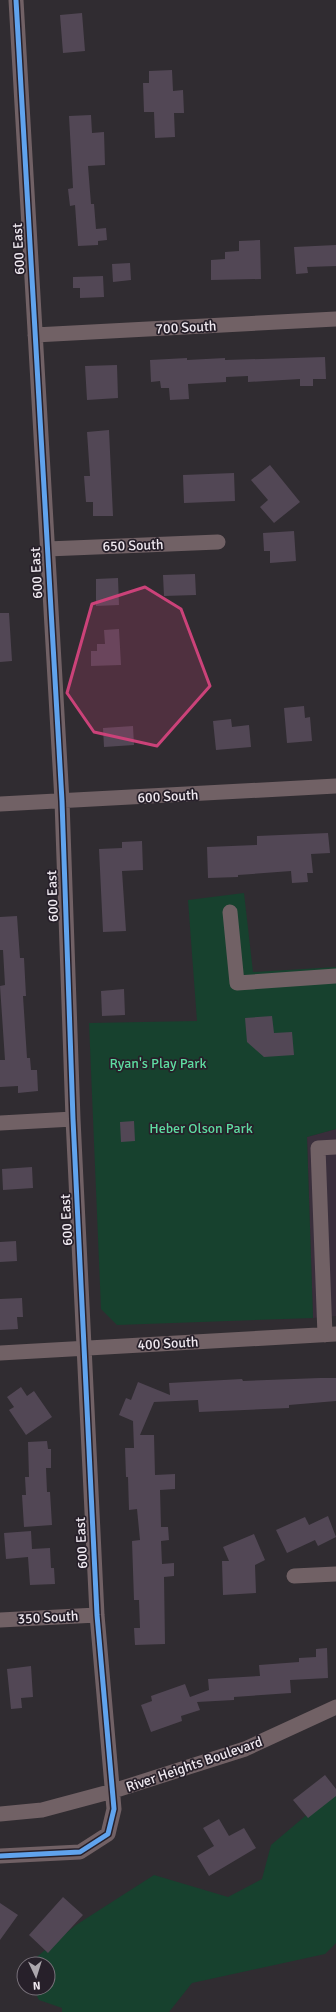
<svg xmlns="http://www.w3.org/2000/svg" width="336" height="2012" viewBox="0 0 336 2012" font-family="Signika,sans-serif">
<rect width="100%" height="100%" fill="#302c31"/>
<path fill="#392e3b" d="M336,1129v187l-23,2 -6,-181z"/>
<path fill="#17412e" d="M244,893l9,79 83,-5v162l-29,8 6,181 -196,7 -16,-16 -12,-286 108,-2 -9,-121z
M336,1790v153l-11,11 -133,29 -23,29h-107v-4l-23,-8 -6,-12h15v-24h-20l48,-39 78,-50 74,22 34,-18 9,-34z"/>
<path fill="#524755" d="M82,13l3,38 -22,2 -3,-38z
M172,70l1,21 10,-1 1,23h-10l1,24 -20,1 -1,-26h-10l-1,-29h6v-12z
M91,115l1,18 12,-1 1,33 -17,1 3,38h3l2,25 10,-1 1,12 -9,1v4l-20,1 -3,-41 -5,1 -2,-17 5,-1 -4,-72z
M260,240l1,39 -50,1v-20l14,-1v-7l14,-1v-10z
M336,245v21l-29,1 1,6 -12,1 -2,-27z
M130,263l1,17 -18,2 -1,-18z
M103,276l1,21 -24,1v-10h-7v-11z
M325,357l1,22h-13v7h-13v-7l-52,3v-6l-22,1v5l-38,2 1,15 -19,1 -1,-12h-8l-1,-7 -9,1 -1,-22 37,-2v2l38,-2v2z
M117,365l1,33 -31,2 -2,-34z
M109,430l4,86h-20v-14h-7l-2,-26h6l-3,-44z
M270,465l30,37 -26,21 -14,-16 8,-7 -17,-20z
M234,473l1,28 -51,2 -1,-28z
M294,531l2,30 -26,2v-12h-6l-1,-18z
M195,574l1,21 -32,1 -1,-21z
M118,578l1,27 -23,1v-27z
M0,613h9l3,48 -12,1z
M119,629l2,36 -30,1v-15h6v-7h8l-1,-14z
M304,706l1,12 5,-1 2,24 -25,2 -3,-35z
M231,719l1,8 17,-2 2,22 -35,3 -3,-29z
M133,726l1,19 -30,2 -1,-19z
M328,833l2,20 -19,1 2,19h-6l1,9 -16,1 -1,-12 -53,4v2l-30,1 -1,-31 50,-2v-9z
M142,841l1,29 -21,1 4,60 -23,1 -4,-83 23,-1v-6z
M17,916l3,42h4l2,38h-3l4,62h3l1,12h6l1,21 -20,2v-7l-18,1v-27h5l-5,-74 5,-1 -2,-35h-3v-33z
M124,989l1,26 -23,1 -1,-25z
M272,1016l2,17 18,-1 2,23 -30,2 -17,-15 -2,-24z
M134,1121l1,20 -14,1 -1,-20z
M32,1167l1,21 -30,2 -1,-21z
M16,1241l1,20 -17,1v-20z
M22,1298l1,19h-6l1,12 -18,1v-31z
M320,1378h16v23l-47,4v3l-90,4 -1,-12 -44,2 -14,33h14l1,40 20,-1v15l-15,1 1,37h7l1,13 -8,1 1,23 12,-1v13l-10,1 1,67 -30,1 -1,-17h6l-1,-28h-5l-2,-59 8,-1 -3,-31 -8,1 -1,-33h-2l-1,-29h9l-1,-27 -14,-6 7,-17 5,2 7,-18 32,13 -1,-12 73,-4 1,2z
M21,1387l6,9 7,-5 18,26 -26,18 -17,-25 5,-3 -7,-10z
M47,1441l1,8h3v19h-5l1,24h3l2,33 -28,2 -2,-32h4l-1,-18h4l-1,-35z
M328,1516l8,21 -18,9 -3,-6 -28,13 -11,-23 29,-13 4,8z
M31,1531l1,18 18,-1 1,20h3l1,16 -25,1 -2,-28 -22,2 -2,-26z
M254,1534l11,26 -10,5 1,28 -33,2 -1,-34h7l-6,-14z
M327,1648l1,30 -38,2 1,13 -57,4v3l-37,2 3,8 -19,6 1,5 -31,11 -10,-27 11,-4 -1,-5 34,-12 5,13 19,-7 -1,-11 52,-3 -1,-11 40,-3v-4l17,-1v-8z
M31,1666l2,31 -12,1 1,10 -11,1 -4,-40z
M325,1775l11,14v7l-28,22 -15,-18z
M219,1819l10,17 15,-8 12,20 -47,28 -12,-20 17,-10 -11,-18z
M63,1897l20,18 -35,38 -19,-18z
M0,1903l18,12 -18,25z"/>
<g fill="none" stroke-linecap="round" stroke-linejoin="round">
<path stroke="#716165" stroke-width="15" d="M35,335l301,-16
M47,549l171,-7
M0,804l336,-18
M230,912l7,71 99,-7
M0,1123l73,-4
M325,1335l-7,-187 18,-1
M0,1353l336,-19
M294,1576l42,-2
M0,1620l97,-5
M0,1814l42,-4 71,-19 132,-42 91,-42
M0,1856l80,-4 28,-18 6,-25 -17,-194 -24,-496 -11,-318 -46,-801"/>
<g stroke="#27202a" stroke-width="8">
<path id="cycleway" d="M0,1856l80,-4 28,-18 6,-25 -17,-194 -24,-496 -11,-318 -46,-801"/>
</g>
<use href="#cycleway" stroke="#60a3ed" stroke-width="5"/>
</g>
<path fill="#cb4279" fill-opacity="0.2" stroke="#cb4279" stroke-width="3" stroke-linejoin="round" d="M145,587l36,22 29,77 -53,60 -63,-14 -27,-39 25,-89z"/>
<g text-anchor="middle" stroke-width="3.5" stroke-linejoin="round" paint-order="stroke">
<g font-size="14" fill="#efe9f0" stroke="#27202a">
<text transform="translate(18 249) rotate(-93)" y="5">600 East</text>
<text transform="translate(186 327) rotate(-3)" y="5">700 South</text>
<text transform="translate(133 545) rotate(-2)" y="5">650 South</text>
<text transform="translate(36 573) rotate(-93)" y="5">600 East</text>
<text transform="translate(168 796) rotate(-3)" y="5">600 South</text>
<text transform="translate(52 896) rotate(-92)" y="5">600 East</text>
<text transform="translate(66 1220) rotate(-93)" y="5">600 East</text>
<text transform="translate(168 1343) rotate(-3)" y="5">400 South</text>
<text transform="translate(81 1543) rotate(-93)" y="5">600 East</text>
<text transform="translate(48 1617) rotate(-3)" y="5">350 South</text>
<text transform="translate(194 1764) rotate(-19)" y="5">River Heights Boulevard</text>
</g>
<g font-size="14" fill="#5edca1" stroke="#27202a">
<text x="158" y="1068">Ryan's Play Park</text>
<text x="201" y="1133">Heber Olson Park</text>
</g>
</g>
<g transform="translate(36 1976) rotate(176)"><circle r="19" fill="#27202a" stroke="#777079"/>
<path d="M0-3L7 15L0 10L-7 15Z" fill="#aca7ad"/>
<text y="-6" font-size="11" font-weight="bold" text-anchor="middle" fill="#efe9f0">N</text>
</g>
</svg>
